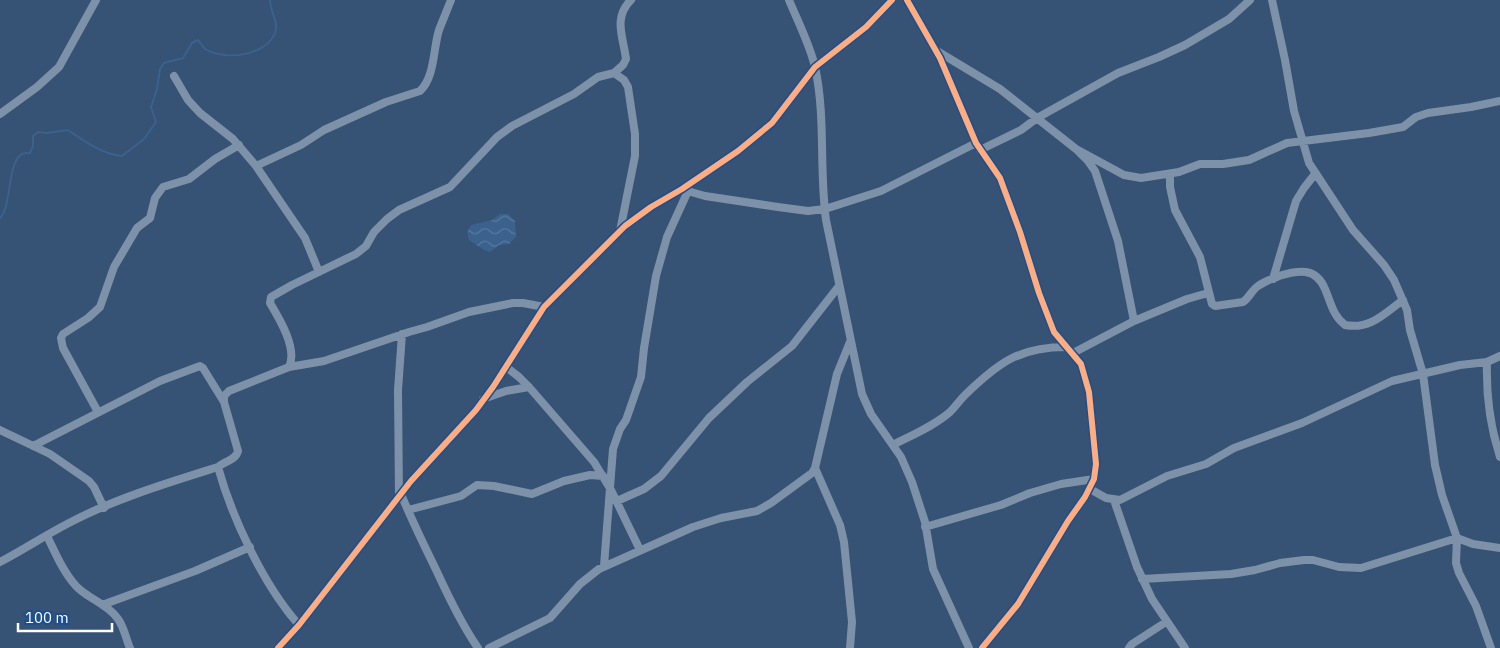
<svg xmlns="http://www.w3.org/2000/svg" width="1500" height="648" viewBox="0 0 1500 648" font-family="'IBM Plex Sans',sans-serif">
<defs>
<pattern id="water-waves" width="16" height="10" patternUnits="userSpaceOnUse" patternTransform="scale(1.25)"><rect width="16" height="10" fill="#3b618d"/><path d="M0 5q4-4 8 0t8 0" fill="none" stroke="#58799e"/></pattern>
</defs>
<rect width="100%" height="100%" fill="#365274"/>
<path fill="url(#water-waves)" d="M500,214h8l7,7 1,16 -7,7 -10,1 -9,7 -6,-2 -15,-10 -2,-8 4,-7 21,-5z"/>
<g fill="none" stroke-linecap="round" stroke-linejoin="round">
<path stroke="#3b618d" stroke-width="2" d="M0,218c12,-12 7,-56 22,-64 2,-1 5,-1 8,-1l3,-7v-10l5,-4 9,1 21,-3c16,11 34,24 54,26l22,-17 12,-17 -5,-15 6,-18 3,-20 4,-6 19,-5 9,-15 6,-3c2,2 5,7 7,9 19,12 61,7 70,-16 4,-12 -5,-21 -5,-33"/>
<path stroke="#7d92a8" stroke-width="8" d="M789,0c9,22 21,45 26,67 11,50 4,102 11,153l36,174 9,20 30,43 11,25 13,40 8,47 36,79
M907,0l33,58 36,85 24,35 20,54 19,61 15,39 27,32 8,28 7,72 -2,15 -9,18 -17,24 -50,83 -36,44
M1272,0l13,60 9,51 15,52 44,67 31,35 10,15 13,30 3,20 13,44 12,91 7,30 15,43 -1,25 3,10 17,33 15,42
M937,51l63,38 76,60 12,12 7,10 23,70 16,80 -61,32
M614,73l9,-8 3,-6c-3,-23 -13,-41 5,-59
M174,76l14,24 12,13 33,26 23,27 49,72 14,34
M0,114l37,-27 22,-20 37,-67
M1076,149l48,26 17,3 38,-6 21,-8h23l26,-4 38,-17 82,-10 34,-6 13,-10 12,-4 43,-6 29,-6
M980,150l41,-20 16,-12 81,-45 41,-16 26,-12 44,-26 21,-19
M256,166l45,-21 23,-15 62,-28 34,-11c15,-14 13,-42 19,-61 4,-10 8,-20 12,-30
M1170,174v13l5,23 25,47 12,47 3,2 28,-4c6,-4 9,-12 15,-16 7,-5 14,-7 21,-10 19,-6 37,-9 46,13 6,14 8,27 20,36 25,5 40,-12 58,-25
M684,190l21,6 73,11 30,4 17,-2 56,-18 95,-48
M1273,279l23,-78 8,-13 11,-14
M1134,321l53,-22 21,-6
M1487,362c-1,33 3,64 13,95
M289,367c9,-18 -10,-49 -19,-64l1,-6 21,-12 64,-31 10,-8 8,-14 13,-13 12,-9 51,-23 47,-50 15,-11 62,-32 24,-17 16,-4 10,7 4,7 7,47v22l-15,75
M506,367l13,10 10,10 65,75 17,28 29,60
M483,399l23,-8 23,-4
M224,402v-6l5,-5 60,-24 35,-6 85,-29 18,-5 42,-15 44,-9h10l21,4
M98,412l-35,-64 -2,-10 2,-4 25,-16 12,-11 14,-40 23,-39 13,-10 5,-20 8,-11 26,-8 26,-20 24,-14
M0,430l50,24 39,27 5,6 10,21
M893,445c19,-10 41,-19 57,-33 5,-5 10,-12 15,-17 33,-32 54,-48 101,-48
M218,467c14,51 46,119 81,158
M815,468l25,57 4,17 8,80 -2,26
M1090,489l16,9 14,2 47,-24 39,-12 28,-16 68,-25 90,-42 68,-16 27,-3 13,-6
M401,494c11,27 24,53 37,80 12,26 24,51 40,74
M399,498l-1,-108 4,-56
M1114,500l23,67 15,32 33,49
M617,501l27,-12 17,-13 48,-58 38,-36 45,-36 47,-60
M408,510l53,-14 16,-11 17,1 38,8 32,-13 26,-6 13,1
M925,527l76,-22 29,-12 31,-9 33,-5
M47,536c8,16 16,36 29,50 12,13 32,18 42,33 6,8 8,20 12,29
M0,562c23,-12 44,-26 67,-38 47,-25 100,-41 151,-57 7,-6 18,-7 20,-16l-14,-49 -21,-34 -3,-2 -40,15 -127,65
M604,566l9,-117 7,-20 6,-9 15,-43 3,-29 12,-72 11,-39 21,-46
M1142,579l89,-5 24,-4 25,-7 24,-3h9l26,7 22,1 96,-30 16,6 27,4
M102,605l93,-34 55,-24
M278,648l21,-23 112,-144 65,-71 17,-23 51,-80 81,-81 26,-19 31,-18 56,-38 34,-28 43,-56 51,-40 26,-27
M489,648l61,-30 30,-34 19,-15 94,-42 28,-9 36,-7 14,-8 41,-30 3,-5 22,-94 13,-32
M1129,648l3,-4 34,-22"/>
<g stroke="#1b4f8f" stroke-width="9">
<path id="cycleway" d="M907,0l33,58 36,85 24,35 20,54 19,61 15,39 27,32 8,28 7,72 -2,15 -9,18 -17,24 -50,83 -36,44
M278,648l21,-23 112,-144 65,-71 17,-23 51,-80 81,-81 26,-19 31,-18 56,-38 34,-28 43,-56 51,-40 26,-27"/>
</g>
<use href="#cycleway" stroke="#ffac80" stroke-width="6"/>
</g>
<path d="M18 623v8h94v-8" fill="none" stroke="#ffffff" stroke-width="2.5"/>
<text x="25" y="623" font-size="15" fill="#ffffff" stroke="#1b4f8f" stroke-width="4" paint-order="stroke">100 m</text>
</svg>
